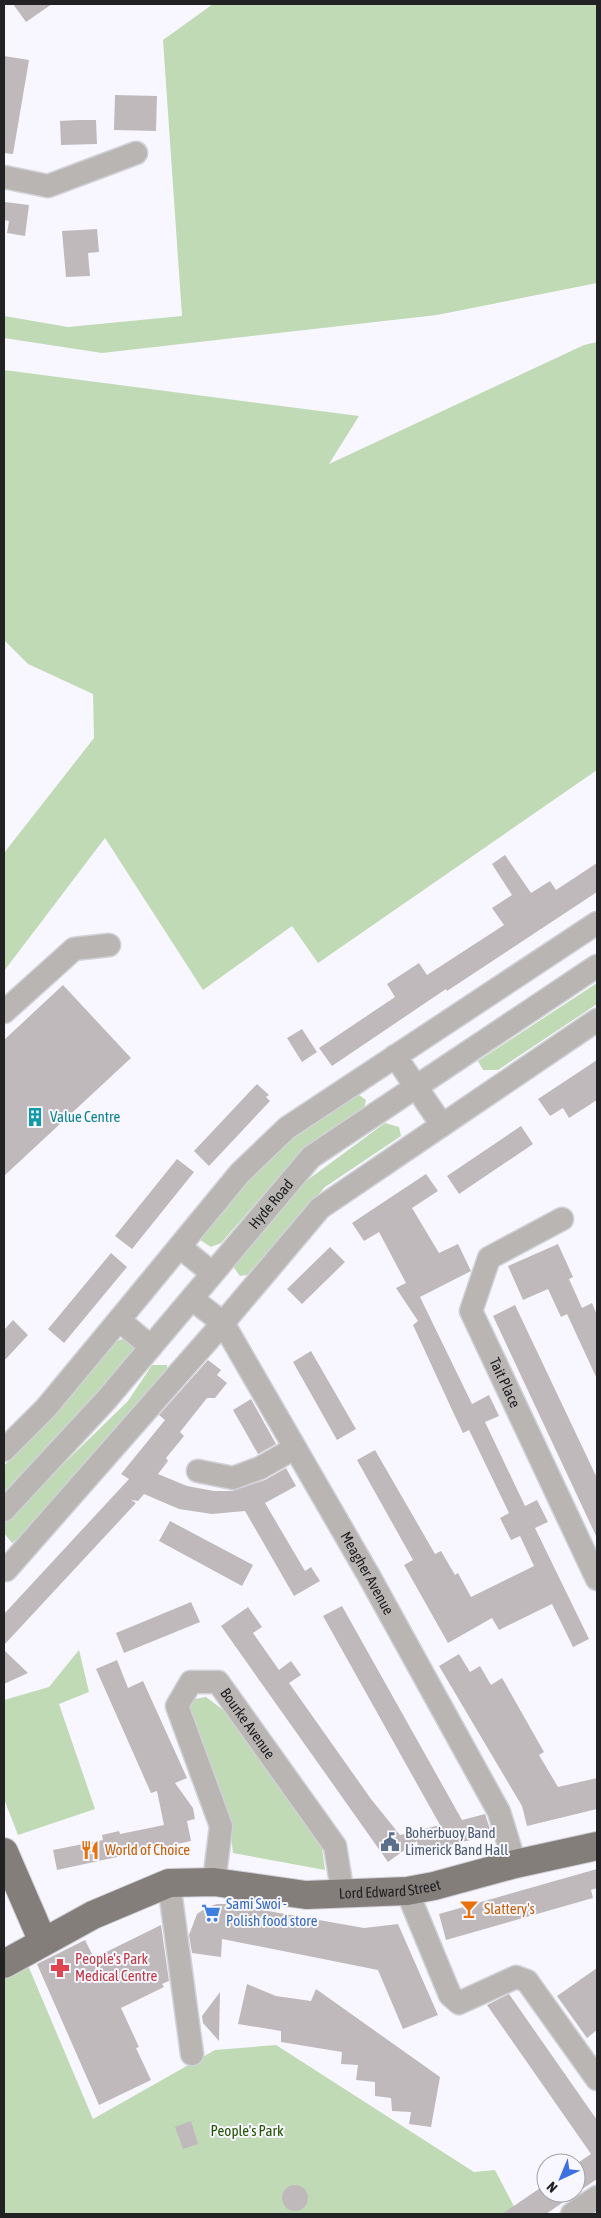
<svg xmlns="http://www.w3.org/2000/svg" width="601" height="2218" viewBox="0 0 601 2218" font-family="'Asap Condensed',sans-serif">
<rect width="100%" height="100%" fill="#f8f7ff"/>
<path fill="#c0dab6" d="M213,4h384v279l-160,32 -335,38 -98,-15v-22l64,11 114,-11 -19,-276z
M597,342v428l-279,193 -26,-37 -89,64 -98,-152 -101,133v-118l90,-115 -1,-44 -65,-30 -24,-24v-270l355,46 -30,48 255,-119z
M597,983v21l-99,66h-15l-5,-9z
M355,1092l11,8 -2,8 -67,48 -76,87 -10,4 -14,-9 80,-95z
M385,1123l14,4 2,9 -76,51 -78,88 -7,1 -8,-11 70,-81z
M127,1337l10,6 -5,13 -128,136v-26l111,-124z
M152,1365h15v10l-143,159 -12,9 -8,-10 1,-12 123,-120z
M79,1650l10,42 -30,12 36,105 -77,26 -14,-36v-99l45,-13z
M206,1697l25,19 90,124 4,30 -92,-17 -4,-35 -44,-105 4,-13z
M27,1963l66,156 122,-69 61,-5 198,127 21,-2 23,44h-514v-236z"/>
<path fill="#c0b9bc" d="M13,4h39l-26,18z
M4,56l25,4 -16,94 -9,-1z
M115,95l42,1 -1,35 -42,-1z
M78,120h18l1,24 -36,1 -1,-24z
M5,202l24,3 -4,31 -18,-3 2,-12 -5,-1z
M97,229l2,23 -11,1 2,23 -24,1 -4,-46z
M505,855l26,38 19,-12 6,9 41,-27v29l-150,99 -1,-2 -114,77 -13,-18 76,-51 -8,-13 32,-21 8,12 77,-50 -12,-17 20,-13 -20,-31z
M63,985l68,73 -127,118v-136z
M302,1029l15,23 -15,10 -15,-24z
M597,1060v40l-28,18 -6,-10 -13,8 -12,-17z
M257,1084l12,11 -3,2 4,4 -61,65 -15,-15z
M521,1126l12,18 -74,50 -12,-18z
M177,1159l17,13 -62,77 -17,-13z
M426,1174l12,17 -26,17 27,45 19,-9 13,27 -51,26 52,107 17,-9 10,21 -14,6 40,84 12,-6 11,22 -13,6 54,111 -16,8 -21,-43 -53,26 -7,-12 -44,25 -44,-78 9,-5 -56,-100 18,-10 60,104 6,-3 14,24 3,-2 13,24 63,-31 -14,-30 -9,4 -11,-22 9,-5 -40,-83 -6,3 -10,-21 -40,-87 5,-4 -22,-33 10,-5 -27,-51 -15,9 -12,-18z
M558,1244l15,33 -4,2 13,29 10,-5 5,12v64l-30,-65 -6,3 -13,-28 -25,11 -15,-34z
M330,1247l15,15 -43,42 -15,-15z
M111,1253l16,14 -63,76 -16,-14z
M515,1305l82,173v60l-104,-222z
M13,1320l15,15 -24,26v-31z
M311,1351l45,78 -19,11 -44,-78z
M208,1360l13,10 -4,5 10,8 -12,15h-8l-27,34 4,4 -18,22 2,3 -10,13 29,12 27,5h17l34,-11 21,-12 10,18 -31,17 40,68 6,-4 9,14 -26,15 -49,-85 -33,3 -33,-5 -35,-15 -6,7 -7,-1 5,3 -132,142v-31l125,-135 -8,-5 44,-54 -6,-5z
M251,1399l25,45 -18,10 -25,-44z
M170,1521l83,44 -11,21 -83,-45z
M191,1602l9,20 -76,31 -8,-20z
M342,1606l120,214 23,-6 7,21 -73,17 -2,-11 -29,21 -167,-236 27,-19 14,20 -9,6 26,37 12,-9 10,14 -12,8 82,116 29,36 40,-10 -117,-209z
M4,1650l24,23 -24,11z
M459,1654l11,18 10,-6 11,19 11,-7 42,74 -5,3 19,32 39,-9v31l-70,17 -5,-20 -83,-140z
M117,1660l11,28 15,-7 44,97 -12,5 18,25 2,11 -8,2 4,20 -134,29 -4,-20 50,-10 -1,-5 17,-4 1,3 44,-9 -7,-34 -6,2 -55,-124z
M597,1869v19l-6,2 2,8 -147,42 -7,-26z
M217,1904h12l135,24 34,-4 40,91 -35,14 -25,-59 -156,-31 -1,18 -29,-4 -3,-18 8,-21 10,-7z
M161,1925l8,56 -7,3 2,3 -43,21 18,39 -3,1 15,32 -52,25 -62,-141 48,-24 9,18z
M597,1968v62l-10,8 -30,-42z
M247,1984l29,12 35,5 5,-12 124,88 -9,50 -22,-3 2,-12 -19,-1 -1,-13 -16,-2v-14l-19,-2 2,-15 -17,-1 1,-12 -61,-10v-11l-43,-7z
M220,1992l-1,49 -16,-18 -1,-7z
M509,1994l88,126v59l-51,35h-44l44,-30v9h30v-29l15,-10 -104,-149z
M191,2121l7,23 -15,5 -8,-22z
M282 2198a13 13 0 1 1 26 0a13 13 0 1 1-26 0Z"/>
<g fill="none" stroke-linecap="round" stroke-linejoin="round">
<g stroke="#d1d1d8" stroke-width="25">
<g id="minor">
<path d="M4,177l44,9 88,-33"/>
<path d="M4,1012l70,-63 35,-4"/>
<path d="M395,1056l47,69"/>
<path id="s1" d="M562,1219l-73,39 -18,53 126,268"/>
<path d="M180,1247l32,26"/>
<path id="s2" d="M192,1299l31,24 146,253 130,236 16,52"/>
<path d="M119,1320l121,-147 47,-45 310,-205"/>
<path d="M4,1450l42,-42 73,-88 32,27"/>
<path d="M198,1471l35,7 27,-10 35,-20"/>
<path id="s3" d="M4,1510l102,-110 205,-243 286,-191"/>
<path d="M6,1570l217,-247 97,-115 277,-188"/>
<path id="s4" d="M214,1882l7,-56 -44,-120 14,-24h27l117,164 8,49"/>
<path d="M169,1883l23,171"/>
<path d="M407,1891l43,104 9,8 57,-26 11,4 70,98"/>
<path d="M572,2214l25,-17"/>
</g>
</g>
<g stroke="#d1d1d8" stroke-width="30">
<g id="major">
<path d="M4,1852l39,90"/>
<path id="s5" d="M4,1964l89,-49 76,-32 45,-1 92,13 101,-4 27,-5 81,-22 82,-18"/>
</g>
</g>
<use href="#minor" stroke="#b8b5b3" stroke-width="22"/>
<use href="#major" stroke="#837e7a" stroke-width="28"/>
</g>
<defs>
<g id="building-bare" transform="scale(1.5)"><path d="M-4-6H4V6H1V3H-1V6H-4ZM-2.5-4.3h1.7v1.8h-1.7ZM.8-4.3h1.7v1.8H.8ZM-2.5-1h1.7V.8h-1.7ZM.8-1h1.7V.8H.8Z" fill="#0f9aa8" stroke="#f8f7ff" stroke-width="2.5" paint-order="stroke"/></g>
<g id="civic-bare" transform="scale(1.5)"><path d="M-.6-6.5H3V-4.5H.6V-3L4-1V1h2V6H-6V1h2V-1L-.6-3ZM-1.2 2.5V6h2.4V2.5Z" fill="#5c6f8a" stroke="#f8f7ff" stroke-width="2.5" paint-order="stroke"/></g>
<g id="restaurant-bare" transform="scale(1.5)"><path d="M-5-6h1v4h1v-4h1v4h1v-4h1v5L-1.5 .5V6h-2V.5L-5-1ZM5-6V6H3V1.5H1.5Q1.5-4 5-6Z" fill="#e8710a" stroke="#f8f7ff" stroke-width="2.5" paint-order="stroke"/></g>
<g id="bar-bare" transform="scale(1.5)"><path d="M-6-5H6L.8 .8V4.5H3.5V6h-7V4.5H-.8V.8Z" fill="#e8710a" stroke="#f8f7ff" stroke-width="2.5" paint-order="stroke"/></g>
<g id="supermarket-bare" transform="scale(1.5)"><path d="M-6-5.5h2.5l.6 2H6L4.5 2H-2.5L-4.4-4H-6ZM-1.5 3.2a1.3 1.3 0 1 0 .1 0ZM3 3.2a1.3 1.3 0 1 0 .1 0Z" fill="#3f7fe0" stroke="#f8f7ff" stroke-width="2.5" paint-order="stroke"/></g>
<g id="pharmacy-bare" transform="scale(1.5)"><path d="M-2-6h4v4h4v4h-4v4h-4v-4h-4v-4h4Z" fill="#e0444e" stroke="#f8f7ff" stroke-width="2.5" paint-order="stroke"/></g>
</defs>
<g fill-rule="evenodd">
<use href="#building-bare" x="35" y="1117"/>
<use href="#civic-bare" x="390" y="1842"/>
<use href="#restaurant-bare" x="90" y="1850"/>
<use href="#bar-bare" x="469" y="1909"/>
<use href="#supermarket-bare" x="211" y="1913"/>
<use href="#pharmacy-bare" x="60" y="1968"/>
</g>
<g text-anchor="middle" stroke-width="4" stroke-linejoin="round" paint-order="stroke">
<g font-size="15" fill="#0d838f" stroke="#f8f7ff" text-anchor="start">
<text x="50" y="1122">Value Centre</text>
</g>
<g font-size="15" fill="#222225" stroke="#f8f7ff">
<text dy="5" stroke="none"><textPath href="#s3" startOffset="406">Hyde Road</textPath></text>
<text dy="5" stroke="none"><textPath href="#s1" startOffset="218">Tait Place</textPath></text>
<text dy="5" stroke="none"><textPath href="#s2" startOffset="328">Meagher Avenue</textPath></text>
<text dy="5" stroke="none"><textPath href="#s4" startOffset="290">Bourke Avenue</textPath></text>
<text dy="5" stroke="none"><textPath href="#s5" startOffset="406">Lord Edward Street</textPath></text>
</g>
<g font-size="15" fill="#4e5e75" stroke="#f8f7ff" text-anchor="start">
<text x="405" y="1838">Boherbuoy Band<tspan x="405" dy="17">Limerick Band Hall</tspan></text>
</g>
<g font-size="15" fill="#c56008" stroke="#f8f7ff" text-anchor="start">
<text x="105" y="1855">World of Choice</text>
<text x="484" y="1914">Slattery's</text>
</g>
<g font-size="15" fill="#366cbe" stroke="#f8f7ff" text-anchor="start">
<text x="226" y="1909">Sami Swoi -<tspan x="226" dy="17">Polish food store</tspan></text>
</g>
<g font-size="15" fill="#be3a42" stroke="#f8f7ff" text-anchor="start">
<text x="75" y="1964">People's Park<tspan x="75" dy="17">Medical Centre</tspan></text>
</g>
<g font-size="15" fill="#250" stroke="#f8f7ff">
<text x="247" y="2136">People's Park</text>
</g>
</g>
<rect width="601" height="2218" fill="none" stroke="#222225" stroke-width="10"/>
<g transform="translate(561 2178) rotate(224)"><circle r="24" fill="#f8f7ff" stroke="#a2a2a8"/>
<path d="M0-4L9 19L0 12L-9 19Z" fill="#3d70e0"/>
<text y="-8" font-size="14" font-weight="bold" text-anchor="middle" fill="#222225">N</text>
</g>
</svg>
